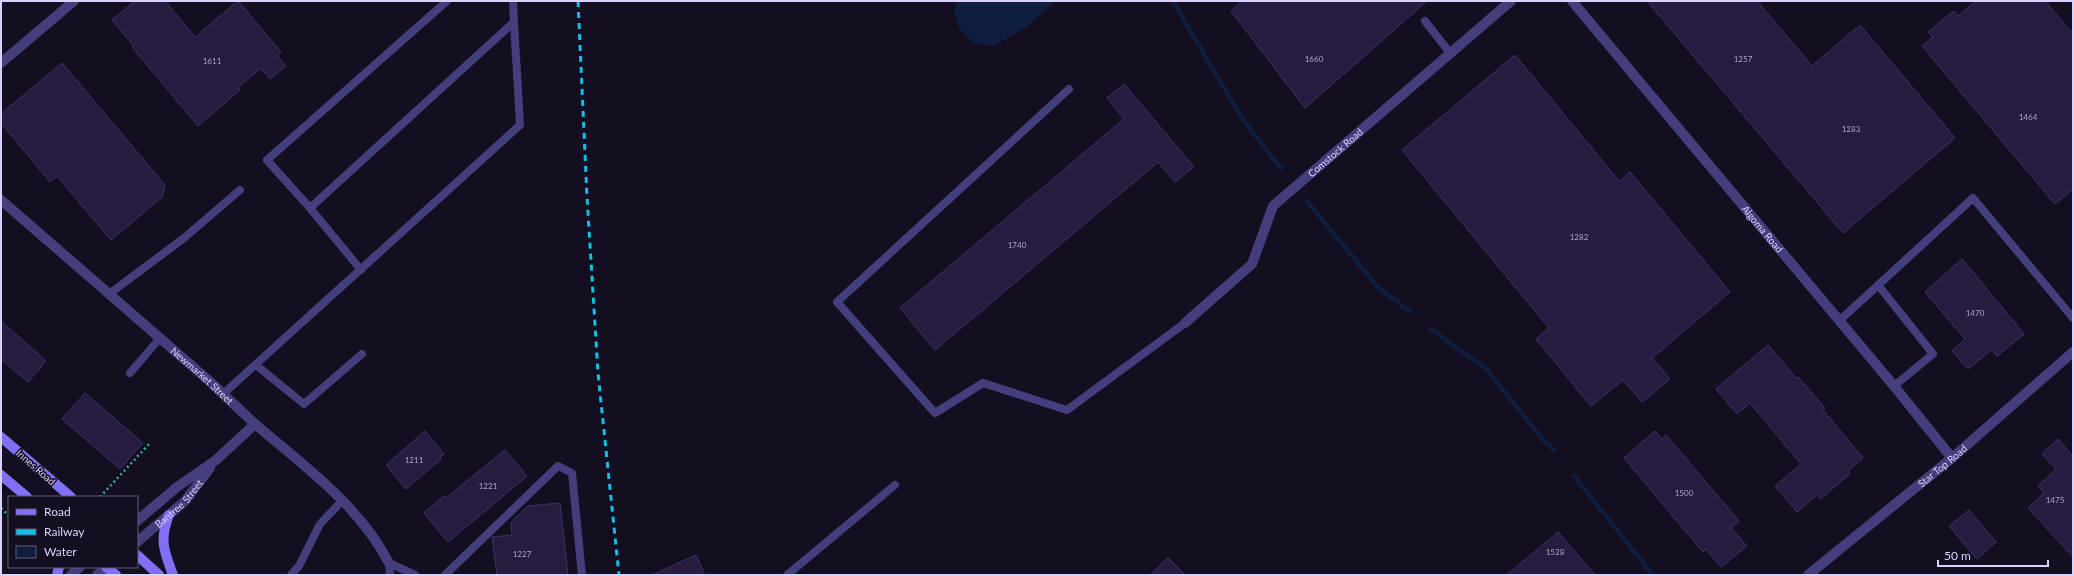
<svg xmlns="http://www.w3.org/2000/svg" width="2074" height="576" viewBox="0 0 2074 576" font-family="Lato,sans-serif">
<rect width="100%" height="100%" fill="#130f20"/>
<path fill="#0f1d3f" d="M957,1h98l-27,25 -34,20 -20,-3 -15,-15 -5,-17z"/>
<g fill="none" stroke-linecap="round" stroke-linejoin="round">
<path stroke="#0f1d3f" stroke-width="4.5" d="M1173,1l70,119 38,48
M1307,201l69,84 33,26
M1431,329l55,40 58,72 10,9
M1574,476l79,99"/>
</g>
<path fill="#271c40" stroke="#41306a" d="M135,1h30l30,36 43,-36 43,51 -4,3 9,11 -16,13 -9,-11 -24,20 3,2 -42,36 -66,-79 2,-1 -22,-26z
M1242,1h185l-122,107 -74,-97z
M1647,1h110l55,65 48,-41 95,113 -112,95z
M1976,1h69l28,33v155l-18,15 -133,-158 11,-9 -5,-5 26,-21 4,5z
M1515,55l104,126 11,-9 100,120 -78,66 18,21 -28,23 -19,-22 -32,26 -55,-67 13,-11 -147,-178z
M62,63l103,122 -3,12 -51,43 -54,-64 -7,6 -49,-59v-9z
M1124,84l70,83 -19,15 -17,-20 -223,188 -35,-42 224,-189 -17,-21z
M1962,259l62,75 -27,22 -6,-6 -23,19 -16,-18 13,-12 -40,-47z
M1,321l45,40 -18,21 -27,-23z
M1768,345l28,33 2,-1 27,31 -2,2 40,48 -15,13 2,3 -30,25 -3,-4 -20,17 -22,-26 26,-22 -51,-61 -13,11 -21,-25z
M85,393l58,50 -23,26 -58,-50z
M425,431l19,23 -4,3 1,2 -35,30 -20,-24z
M1655,431l7,8 4,-4 73,86 -8,7 16,18 -26,21 -15,-18 -3,3 -79,-94z
M2058,439l15,17v101l-45,-49 16,-15 -6,-7 18,-17 -14,-15z
M505,450l22,26 -79,66 -24,-29 20,-17 2,2z
M560,503l8,72h-71l-5,-38 20,-2 -1,-13 17,-16z
M1969,510l27,32 -19,17 -28,-33z
M1558,532l37,43h-88z
M696,555l9,20h-53z
M1168,558l17,17h-35z"/>
<g fill="none" stroke-linecap="round" stroke-linejoin="round">
<path stroke="#38a7aa" stroke-width="2.5" stroke-dasharray="2 3" stroke-linecap="butt" d="M100,497l50,-54
M1,508l8,8"/>
<path stroke="#453e7c" stroke-width="8" d="M513,1l1,21
M1425,21l25,32
M1069,89l-232,213 98,111 48,-30 84,27 118,-87
M310,208l-43,-48 180,-159
M1878,285l55,69 -39,32
M109,294l75,-56 56,-48
M1839,321l134,-123 100,120
M256,365l48,39 58,-50
M130,373l30,-35
M223,394l297,-269 -6,-103 -204,186 51,62
M291,575l8,-9 21,-42 22,-23
M390,575l-1,-12 26,12
M445,575l113,-109 14,7 10,102
M787,575l108,-90"/>
<g stroke="#453e7c" stroke-width="10">
<path id="s1" d="M1572,1l322,385 58,72"/>
<path d="M1,63l73,-62"/>
<path id="s2" d="M1185,323l67,-59 21,-58 238,-205"/>
<path d="M255,424c49,42 104,81 134,139"/>
</g>
<g stroke="#453e7c" stroke-width="10">
<path id="s3" d="M1,200l206,179 48,45 -39,36 -39,27 -40,34"/>
<path id="s4" d="M137,542l48,-41 25,-33"/>
<path d="M71,575l9,-8"/>
<path d="M97,575l10,-8"/>
<path id="s5" d="M1808,575l144,-117 121,-106"/>
</g>
<path stroke="#7f70f4" stroke-width="10" d="M1,437l70,60
M1,475l26,22
M169,515c-10,25 -5,36 4,60
M137,555l22,20
M106,567l10,8
M57,575l2,-8"/>
<path stroke="#12bfe7" stroke-width="3" stroke-dasharray="6 5" stroke-linecap="butt" d="M578,1l9,196 11,176 21,202"/>
</g>
<g text-anchor="middle" stroke-width="3" stroke-linejoin="round" paint-order="stroke">
<g font-size="8" fill="#ada4cc">
<text x="1314" y="62">1660</text>
<text x="1743" y="62">1257</text>
<text x="212" y="64">1611</text>
<text x="2028" y="120">1464</text>
<text x="1851" y="132">1283</text>
<text x="1579" y="240">1282</text>
<text x="1017" y="248">1740</text>
<text x="1975" y="316">1470</text>
<text x="414" y="463">1211</text>
<text x="488" y="489">1221</text>
<text x="1684" y="496">1500</text>
<text x="2055" y="503">1475</text>
<text x="1555" y="555">1528</text>
<text x="522" y="557">1227</text>
</g>
<g font-size="10" fill="#dad2fb" stroke="#130f20">
<text dy="4" stroke="none"><textPath href="#s2" startOffset="233">Comstock Road</textPath></text>
<text dy="4" stroke="none"><textPath href="#s1" startOffset="297">Algoma Road</textPath></text>
<text dy="4" stroke="none"><textPath href="#s3" startOffset="267">Newmarket Street</textPath></text>
<text dy="4" stroke="none"><textPath href="#s5" startOffset="173">Star Top Road</textPath></text>
<text transform="translate(36 467) rotate(41)" y="4">Innes Road</text>
<text dy="4" stroke="none"><textPath href="#s4" startOffset="57">Bantree Street</textPath></text>
</g>
</g>
<rect width="2074" height="576" fill="none" stroke="#dad2fb" stroke-width="4"/>
<rect x="8" y="496" width="130" height="72" fill="#130f20" stroke="#635d78"/>
<rect x="16" y="509" width="20" height="6" fill="#7f70f4" stroke="#635d78"/>
<text x="44" y="516" font-size="12" fill="#dad2fb">Road</text>
<rect x="16" y="529" width="20" height="6" fill="#12bfe7" stroke="#635d78"/>
<text x="44" y="536" font-size="12" fill="#dad2fb">Railway</text>
<rect x="16" y="546" width="20" height="12" fill="#0f1d3f" stroke="#635d78"/>
<text x="44" y="556" font-size="12" fill="#dad2fb">Water</text>
<path d="M1938 560v6h110v-6" fill="none" stroke="#dad2fb" stroke-width="2"/>
<text x="1944" y="560" font-size="12" fill="#dad2fb" stroke="#130f20" stroke-width="3" paint-order="stroke">50 m</text>
</svg>
